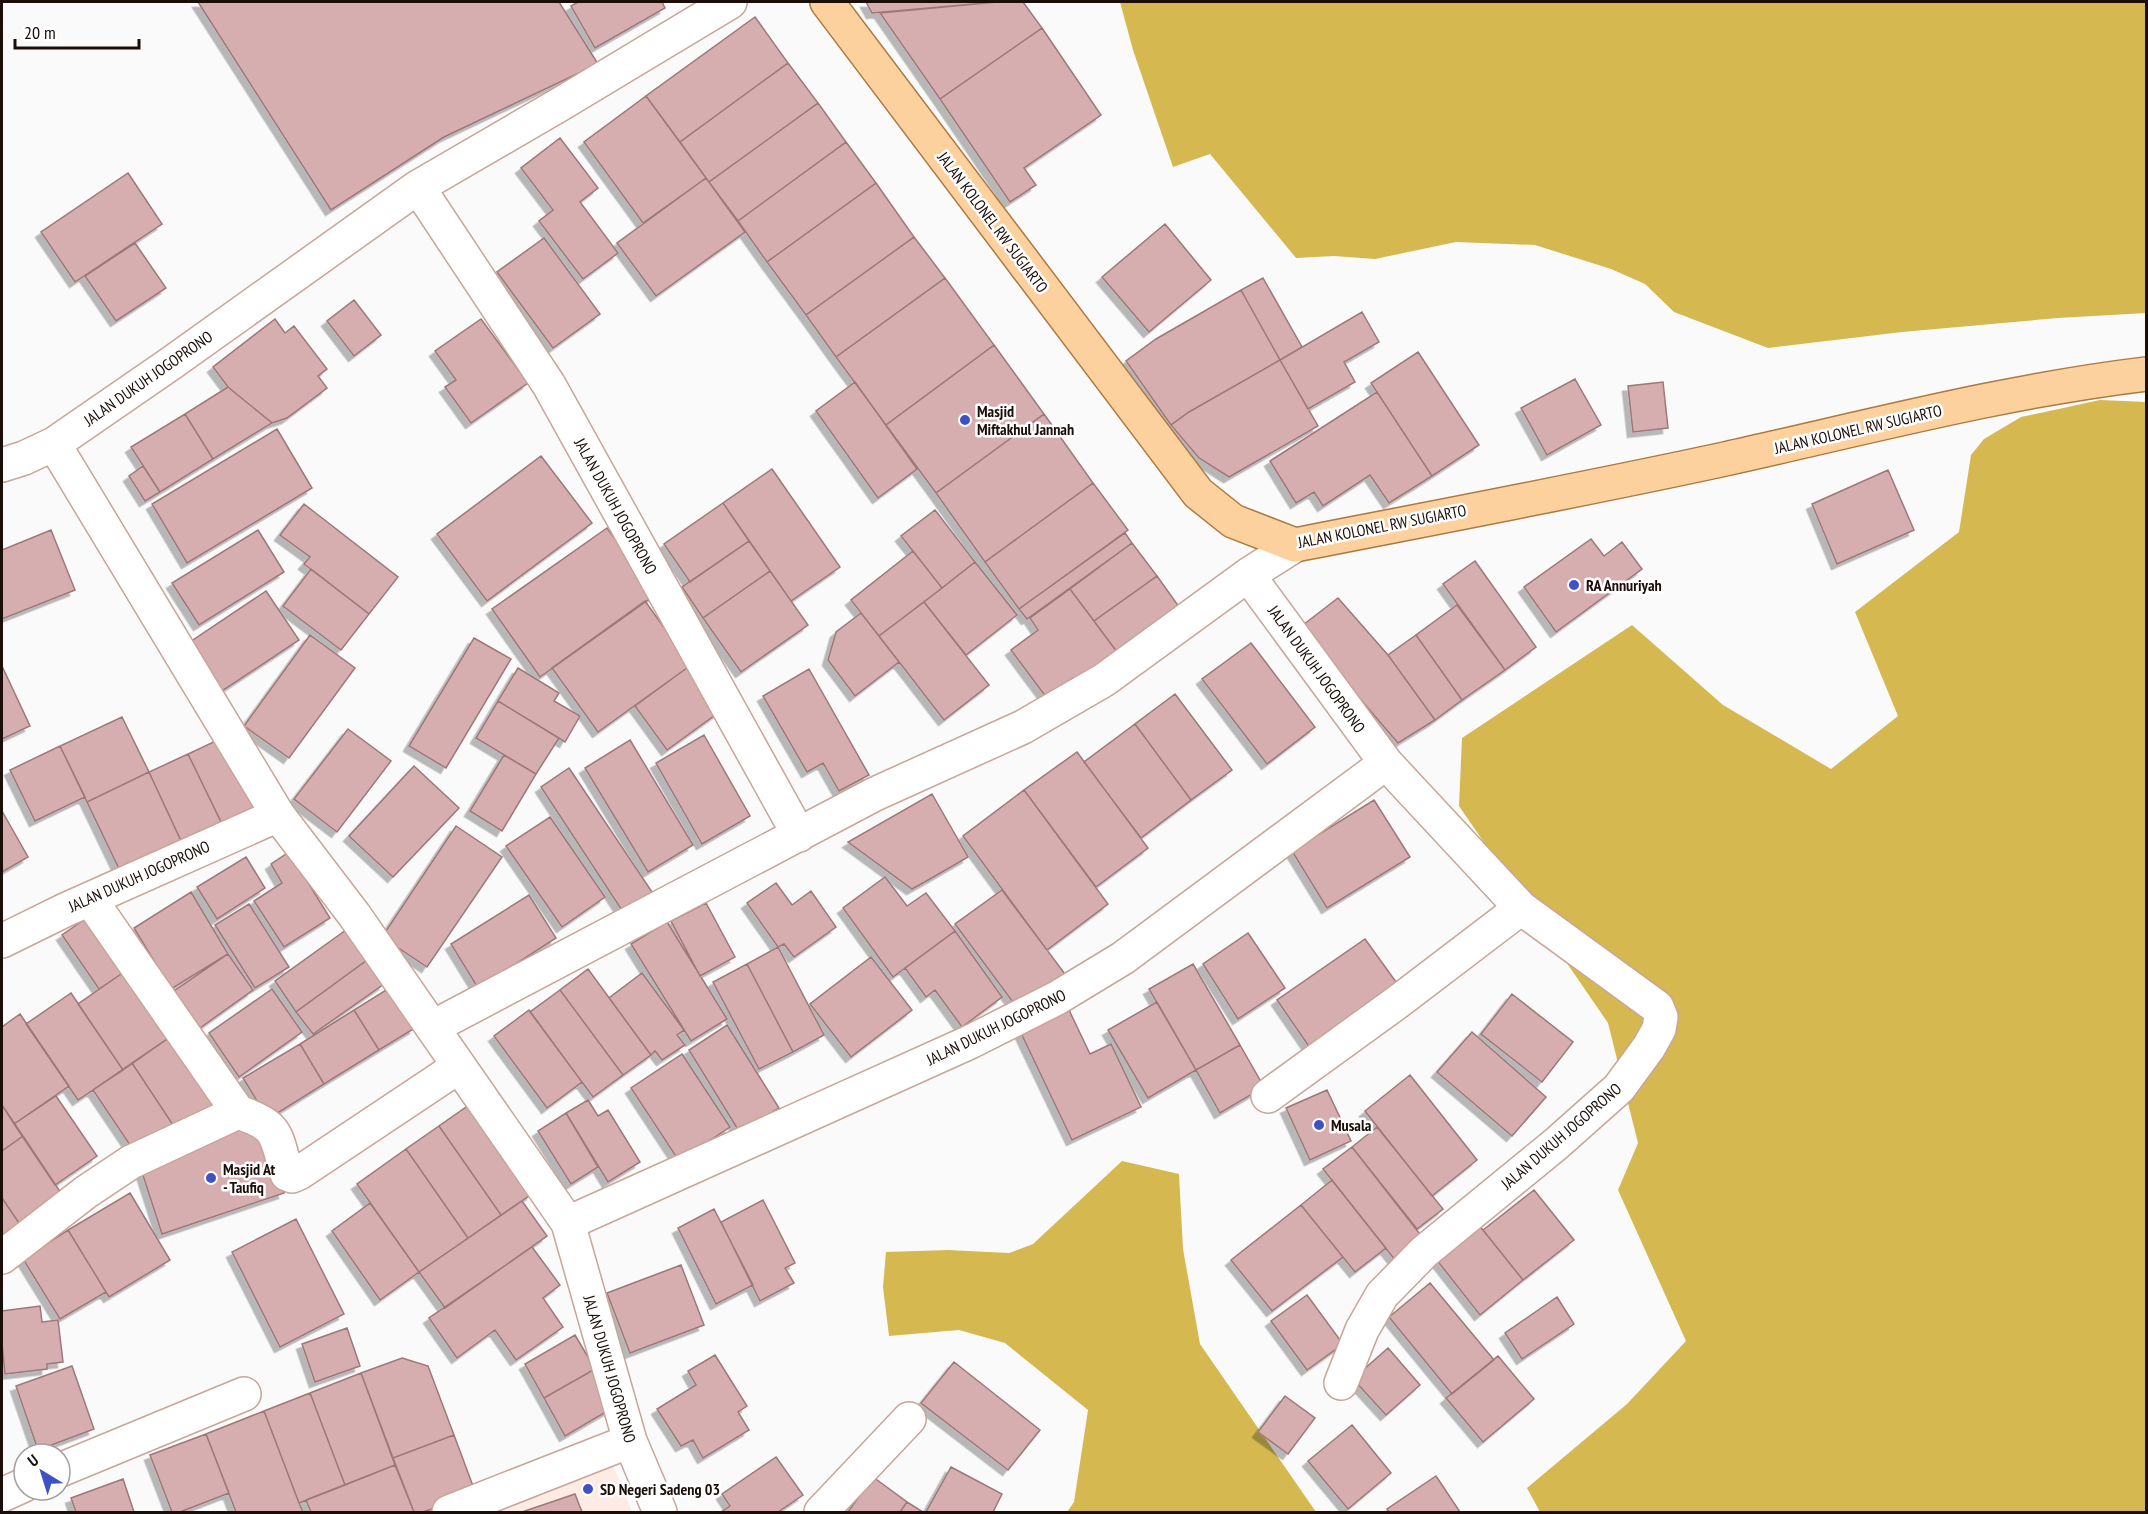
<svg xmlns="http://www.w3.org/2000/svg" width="2148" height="1514" viewBox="0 0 2148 1514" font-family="'PT Sans Narrow',sans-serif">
<defs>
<filter id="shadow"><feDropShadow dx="-5.5" dy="5.5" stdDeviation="0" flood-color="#0004"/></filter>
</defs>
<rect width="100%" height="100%" fill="#fafafa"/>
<path fill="#feebe3" d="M613,1465l19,47h-137z"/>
<path fill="#d5b950" d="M1120,2h1026v311l-88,5 -156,14 -134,16 -94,-36 -29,-28 -34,-15 -76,-24 -79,-3 -81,17 -41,-3 -38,2 -86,-104 -37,13 -40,-117z
M2100,400l46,2v1110h-606l-13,-24 100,-84 59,-63 -68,-151 20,-47 -30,-120 -149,-217 3,-68 170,-113 91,80 108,64 67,-53 -43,-104 104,-80 12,-77 13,-16 37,-22z
M1122,1161l57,13 4,75 17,95 116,168h-249l7,-10 14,-92 -83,-67 -46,-13 -70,6 -6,-49 3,-35 62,-2 61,3 24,-9z"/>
<path fill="#d7aeaf" stroke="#9e7879" stroke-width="1.5" filter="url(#shadow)" d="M198,2h361l39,62 -154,73 -113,73z
M578,2h84l3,6 -70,40 -24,-42z
M866,2h131l-125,11z
M997,2h26l19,26 -102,71 -60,-86z
M755,17l33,46 -108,79 -34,-46z
M1042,28l59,87 -77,53 12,17 -26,17 -70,-103z
M788,63l30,40 -109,79 -29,-40z
M646,96l60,82 -63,45 -59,-81z
M818,103l28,39 -108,79 -29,-39z
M560,138l38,50 -18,14 38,51 -35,26 -44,-58 14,-11 -32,-42z
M846,142l30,41 -109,79 -29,-41z
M128,173l34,51 -87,58 -34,-50z
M706,178l39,54 -89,64 -39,-53z
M876,183l38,54 -108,78 -39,-53z
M1165,224l46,56 -62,52 -47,-55z
M914,237l31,41 -109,79 -30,-42z
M544,238l56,76 -47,34 -56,-76z
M135,243l31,45 -50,33 -31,-45z
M945,278l49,67 -108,80 -50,-68z
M1263,278l39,69 -22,13 -39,-70z
M1241,290l39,70 -91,52 -18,13 -45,-64 30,-22z
M354,300l27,35 -27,21 -27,-35z
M1362,312l17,30 -35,20 11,20 -47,27 -28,-49z
M275,319l10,14 9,-7 33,43 -9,7 9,12 -40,30 -15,5 -44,-36 -15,-20z
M481,319l47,64 -57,40 -26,-36 11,-7 -21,-29z
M994,345l50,69 -108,79 -50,-68z
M1418,352l61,93 -47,31 -61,-93z
M1280,360l38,66 -89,51 -30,-19 -28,-33 18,-13z
M1575,379l26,46 -54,30 -26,-47z
M855,382l62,87 -39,29 -62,-87z
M1663,382l5,46 -35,4 -5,-46z
M228,387l44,36 -59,36 -28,-45z
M1377,392l55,84 -43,27 -19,-28 -47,31 -9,-14 -18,11 -26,-42z
M185,414l28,45 -53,33 -29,-45z
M1044,414l49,69 -108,79 -49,-69z
M277,429l35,59 -125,75 -35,-59z
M541,456l51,67 -105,78 -50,-67z
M143,466l17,26 -15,9 -16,-25z
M772,469l68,98 -49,34 -68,-98z
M1888,470l26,60 -77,34 -25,-60z
M1093,483l35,47 -109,79 -34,-47z
M723,503l26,38 -59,41 -26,-38z
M304,504l94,73 -29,37 -65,-50 6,-7 -30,-22z
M935,510l40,52 -33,26 -41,-52z
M607,528l48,67 -115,82 -48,-68z
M51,530l24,60 -73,29v-69z
M258,530l26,42 -85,53 -27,-42z
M1125,533l7,10 -105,76 -8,-10z
M1591,539l13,17 18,-14 20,27 -86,63 -32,-45z
M749,541l21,30 -67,47 -21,-31z
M1132,543l25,33 -63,45 -24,-32z
M913,551l29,37 -63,48 -28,-36z
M1475,561l61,86 -31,23 -62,-86z
M975,562l42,53 -51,40 -42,-53z
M311,569l58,45 -28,36 -58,-44z
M770,571l38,54 -67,47 -38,-54z
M1157,576l25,35 -62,45 -26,-35z
M1070,589l50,67 -41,30 -6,-8 -27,19 -35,-47 27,-20 -8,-12z
M266,591l33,49 -77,51 -32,-49z
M1338,598l50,57 47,65 -37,23 -99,-115z
M645,601l46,64 -93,67 -46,-64z
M924,602l65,83 -45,35 -65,-84z
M1457,605l48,65 -43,30 -46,-65z
M861,613l38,49 -44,34 -27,-36 8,-28z
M310,635l45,33 -66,90 -45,-32z
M1416,635l46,65 -27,20 -47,-65z
M474,638l37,21 -65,109 -37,-22z
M1251,643l64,84 -48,37 -65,-85z
M691,665l31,45 -55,40 -32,-44z
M2,666l28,60 -28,13z
M518,668l41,25 -5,8 26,15 -15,26 -67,-41z
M809,669l60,106 -30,16 -16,-28 -16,9 -44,-76z
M1175,694l57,76 -41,30 -56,-76z
M498,701l61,37 -23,36 -60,-36z
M122,717l27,55 -62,30 -27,-56z
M1135,724l56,76 -50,38 -57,-76z
M348,729l43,32 -54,71 -43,-33z
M704,735l46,81 -48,28 -46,-81z
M222,738l33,71 -33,15 -34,-70z
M630,740l63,105 -45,27 -63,-104z
M60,746l25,51 -50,24 -25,-51z
M1077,752l71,96 -52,39 -72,-97z
M188,754l34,70 -40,19 -33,-71z
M504,755l32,19 -34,57 -32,-20z
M414,766l45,42 -66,69 -44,-41z
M569,768l85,127 -29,20 -84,-128z
M149,772l33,71 -61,30 -34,-71z
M1024,790l84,114 -61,46 -84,-114z
M932,794l36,63 -38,22 -18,10 -64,-47z
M1374,800l36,57 -83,51 -35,-57z
M2,811l26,46 -26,15z
M550,817l55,80 -43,30 -56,-81z
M456,826l46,31 -75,110 -45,-30z
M289,852l41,66 -46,29 -30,-46 28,-18 -11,-19z
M246,857l19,31 -48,31 -20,-32z
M885,877l22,29 19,-13 29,38 -62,46 -50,-69z
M776,883l16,22 19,-14 25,36 -42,30 -10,-13 -6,3 -31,-44z
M1002,890l63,84 -47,35 -63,-85z
M191,892l37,62 -57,35 -37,-61z
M529,895l27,43 -78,50 -27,-44z
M706,903l29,54 -35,19 -29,-55z
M249,904l40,63 -34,21 -40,-63z
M88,917l36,55 -25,17 -37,-54z
M667,922l60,97 -36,22 -60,-97z
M346,930l21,30 -71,52 -21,-31z
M955,931l47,66 -40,30 -27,-37 -9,7 -21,-29z
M1248,933l37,55 -47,31 -35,-55z
M1365,939l34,47 -89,62 -33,-48z
M778,947l46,88 -31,17 -46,-88z
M228,954l25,36 -53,38 -26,-37z
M871,957l41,53 -61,47 -41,-53z
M367,960l17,24 -71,50 -17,-22z
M747,964l46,88 -34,17 -46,-87z
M1193,964l47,81 -44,25 -47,-81z
M588,969l63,86 -28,20 -63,-85z
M124,972l46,65 -47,33 -45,-66z
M642,973l42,57 -7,5 8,10 -23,15 -7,-9 -4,4 -42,-57z
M391,987l24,41 -36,22 -25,-40z
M272,989l30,43 -63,45 -30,-44z
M560,990l63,85 -30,22 -63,-85z
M71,993l52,77 -45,30 -52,-76z
M1512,994l61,48 -31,40 -61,-48z
M1157,1002l39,68 -48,28 -40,-68z
M354,1010l25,40 -55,34 -24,-40z
M529,1010l53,72 -35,26 -53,-72z
M1069,1010l21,44 21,-10 30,63 -69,33 -51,-107z
M20,1014l49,72 -55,38 -12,-19v-78z
M727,1025l52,83 -39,25 -51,-83z
M1472,1032l74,65 -34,39 -75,-64z
M170,1037l47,70 -42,21 -43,-65z
M300,1044l24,40 -56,35 -25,-41z
M1240,1045l24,42 -44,26 -24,-43z
M682,1054l48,73 -51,34 -48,-73z
M132,1063l43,65 -39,26 -43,-64z
M1410,1075l67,85 -45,36 -67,-85z
M1327,1090l24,51 -41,19 -24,-52z
M56,1096l41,60 -42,29 -41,-61z
M588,1100l10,16 10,-6 32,52 -32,20 -42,-69z
M2,1105l21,31 -21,15z
M469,1105l63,89 -31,21 -62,-89z
M566,1113l32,54 -27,17 -33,-53z
M261,1123l23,70 -122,41 -23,-71z
M439,1126l62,89 -33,23 -62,-89z
M1377,1127l66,82 -26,20 -65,-82z
M23,1136l44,66 -46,24 -19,-28v-47z
M1352,1147l71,91 -28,22 -72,-91z
M406,1149l62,89 -49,34 -62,-88z
M1332,1180l54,68 -31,24 -54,-67z
M1534,1190l40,50 -51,40 -40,-50z
M130,1193l40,67 -61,37 -41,-67z
M2,1198l19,28 -19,14z
M763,1200l32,63 -10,5 9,15 -34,18 -39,-79z
M522,1201l25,35 -102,72 -26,-36z
M370,1203l49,69 -39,28 -48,-69z
M1301,1205l42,52 -71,54 -41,-51z
M714,1209l39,76 -37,19 -38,-76z
M296,1219l48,95 -64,33 -48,-95z
M1479,1225l44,55 -43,35 -44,-56z
M68,1230l38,62 -46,27 -37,-60z
M532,1247l28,38 -17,13 20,29 -47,33 -21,-30 -38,28 -28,-40z
M681,1265l23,60 -74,28 -23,-60z
M1430,1283l64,77 -42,34 -63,-77z
M1307,1295l36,49 -36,26 -36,-49z
M1557,1297l17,27 -52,35 -17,-26z
M40,1306l2,16 16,-2 5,42 -16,2v5l-42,5 -3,-30v-33z
M347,1328l13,38 -45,16 -13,-38z
M575,1335l20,34 -51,29 -19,-34z
M1388,1348l32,37 -34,30 -33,-36z
M715,1355l32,51 -9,6 11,18 -46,28 -10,-18 -12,6 -24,-37 39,-24 -8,-14z
M1498,1356l36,43 -51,43 -37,-44z
M402,1358l26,8 26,69 -61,23 -32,-85z
M954,1362l86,68 -32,40 -87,-67z
M72,1366l22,63 -56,21 -22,-64z
M595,1369l21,37 -51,30 -21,-38z
M361,1373l34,92 -50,20 -35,-92z
M310,1393l35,92 -46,18 -35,-92z
M1285,1396l30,22 -27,36 -30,-22z
M264,1411l35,92 4,9h-67l-30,-78z
M1352,1425l39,48 -43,36 -40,-48z
M206,1434l23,59 -49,19h-8l-22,-57z
M454,1435l22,59 -53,18h-9l-21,-54z
M776,1457l27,38 -25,17h-57l9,-6 -8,-12z
M395,1465l19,47h-103l-5,-12z
M951,1467l51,27 -9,18h-67z
M1436,1476l24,36h-71l-2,-3z
M873,1477l34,25 -7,10h-52z
M123,1479l11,33h-58l-5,-14z
M575,1494l7,18h-60z
M907,1502l16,10h-23z"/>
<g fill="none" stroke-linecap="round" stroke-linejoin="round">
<g stroke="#c9a597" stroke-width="36">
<path id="minor" d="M418,187l131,198 250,450
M54,444l224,371 77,101 213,307 62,218 30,71
M2,465l22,-7 30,-14 116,-80 248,-177 141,-82 171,-103
M1248,575l138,188 135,145 136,99 4,10 -2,12 -10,18 -30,41 -63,56 -132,108 -42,43 -20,35 -21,53
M90,899l148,213
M2,941l63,-31 213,-95
M433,1027l442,-233 148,-67 81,-47 144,-105 47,-30
M1268,1096l131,-95 122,-93
M238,1112c42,14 37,22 49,62l5,2 7,-3 159,-106
M568,1223l402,-181 87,-44 66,-40 263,-195
M2,1257l84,-65 45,-30 107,-50
M60,1470l184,-76
M2,1495l22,-10
M449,1512l181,-71
M821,1512l88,-93"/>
</g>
<g stroke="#ac7940" stroke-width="36">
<path id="major" d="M827,2l371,491 35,28 62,24c143,-28 287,-55 430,-86 140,-31 279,-68 421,-85"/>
</g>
<use href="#minor" stroke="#fff" stroke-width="33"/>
<use href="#major" stroke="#fcd19e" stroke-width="33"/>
</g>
<g fill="#3e52c5" stroke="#fff" stroke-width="2">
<circle cx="965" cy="420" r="6"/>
<circle cx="1574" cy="585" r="6"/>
<circle cx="1319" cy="1125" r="6"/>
<circle cx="211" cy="1178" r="6"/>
<circle cx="588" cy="1489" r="6"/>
</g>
<g text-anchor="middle" stroke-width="5" stroke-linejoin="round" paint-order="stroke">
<g font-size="16" fill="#1b0e09" stroke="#fff">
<text transform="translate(993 222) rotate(53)" y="6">JALAN KOLONEL RW SUGIARTO</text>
<text transform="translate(148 378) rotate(-35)" y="6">JALAN DUKUH JOGOPRONO</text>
<text transform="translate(1858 429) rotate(-13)" y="6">JALAN KOLONEL RW SUGIARTO</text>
<text transform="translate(616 506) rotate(61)" y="6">JALAN DUKUH JOGOPRONO</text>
<text transform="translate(1382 526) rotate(-11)" y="6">JALAN KOLONEL RW SUGIARTO</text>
<text transform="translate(1317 669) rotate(54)" y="6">JALAN DUKUH JOGOPRONO</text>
<text transform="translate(139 876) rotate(-24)" y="6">JALAN DUKUH JOGOPRONO</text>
<text transform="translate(996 1027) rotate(-26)" y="6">JALAN DUKUH JOGOPRONO</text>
<text transform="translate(1561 1136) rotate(-41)" y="6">JALAN DUKUH JOGOPRONO</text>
<text transform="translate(610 1369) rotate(74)" y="6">JALAN DUKUH JOGOPRONO</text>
</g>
<g font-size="16" font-weight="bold" fill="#1b0e09" stroke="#fff" text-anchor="start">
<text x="977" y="417">Masjid<tspan x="977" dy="18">Miftakhul Jannah</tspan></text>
<text x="1586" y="591">RA Annuriyah</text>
<text x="1331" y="1131">Musala</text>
<text x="223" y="1175">Masjid At<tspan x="223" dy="18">- Taufiq</tspan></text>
<text x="600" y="1495">SD Negeri Sadeng 03</text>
</g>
</g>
<rect width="2148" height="1514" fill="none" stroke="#1b0e09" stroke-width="6"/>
<g transform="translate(42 1472) rotate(322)"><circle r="28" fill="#ffffff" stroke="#a49f9d" stroke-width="1.5"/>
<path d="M0-4.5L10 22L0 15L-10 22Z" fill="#3e52c5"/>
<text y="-9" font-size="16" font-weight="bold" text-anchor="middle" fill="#1b0e09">U</text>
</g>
<path d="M15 39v9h124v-9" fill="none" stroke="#1b0e09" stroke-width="3"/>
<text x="24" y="39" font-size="18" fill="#1b0e09" stroke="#ffffff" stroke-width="4.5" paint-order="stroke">20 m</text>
</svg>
